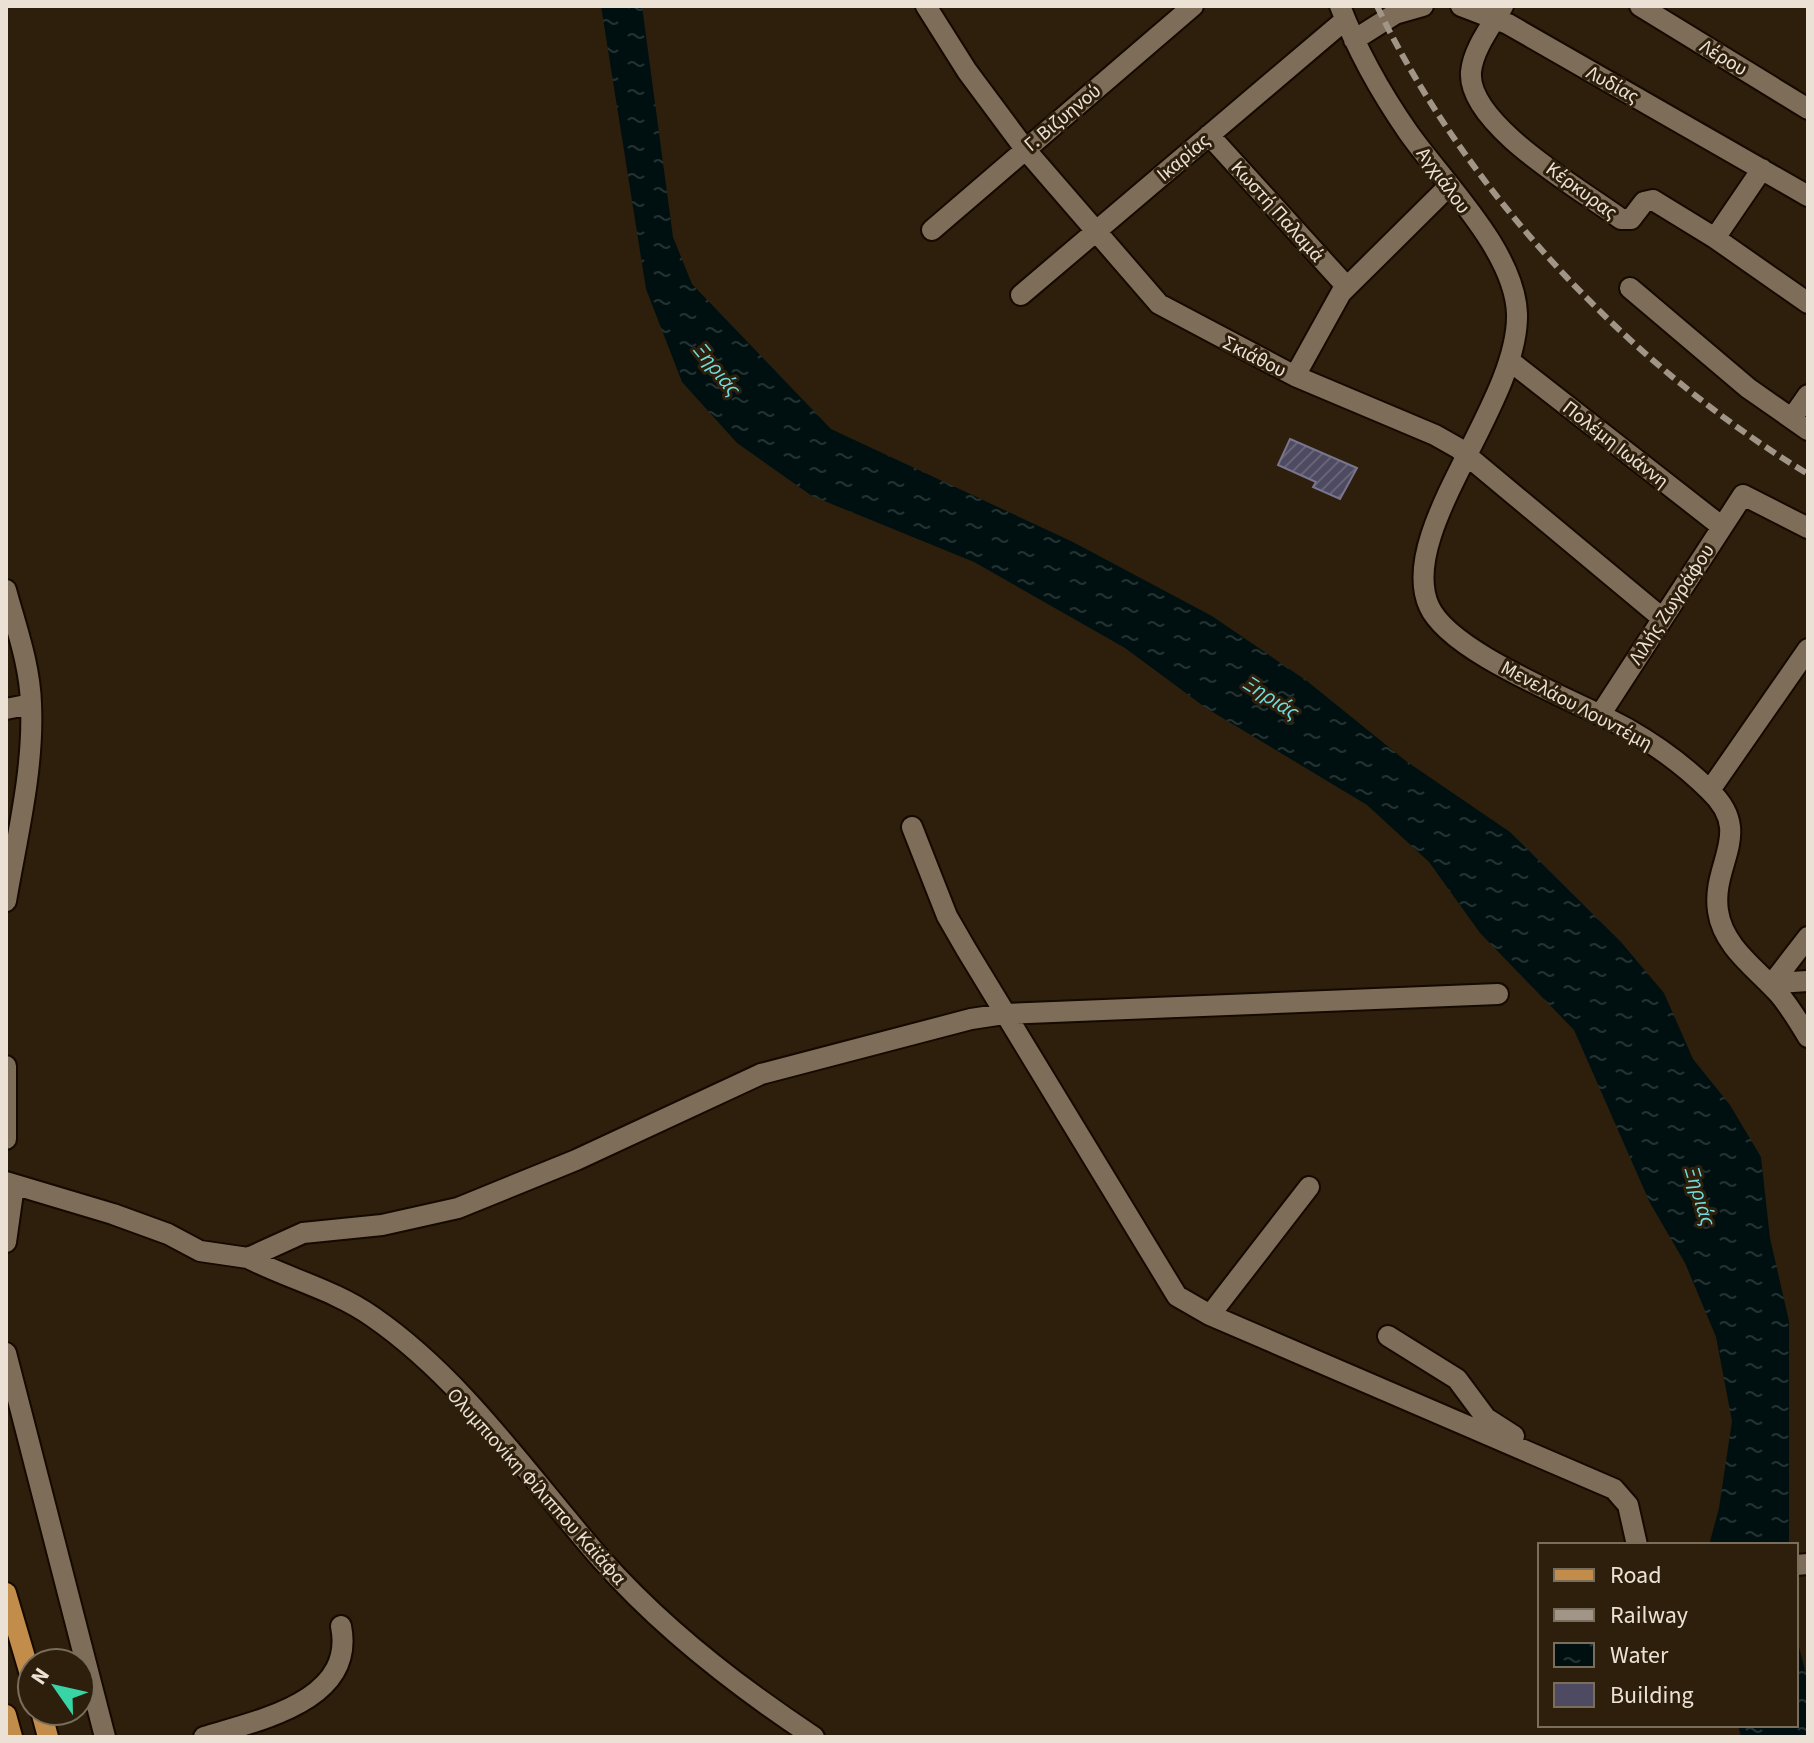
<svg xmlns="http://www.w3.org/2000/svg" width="1814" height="1743" viewBox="0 0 1814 1743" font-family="'Source Sans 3',sans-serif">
<defs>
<pattern id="water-ripples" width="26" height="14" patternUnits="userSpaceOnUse" patternTransform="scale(2)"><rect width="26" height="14" fill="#001010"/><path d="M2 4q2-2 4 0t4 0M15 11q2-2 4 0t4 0" fill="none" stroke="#253232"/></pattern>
<pattern id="building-hatch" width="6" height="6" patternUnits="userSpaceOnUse" patternTransform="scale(2)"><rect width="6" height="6" fill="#4d4a61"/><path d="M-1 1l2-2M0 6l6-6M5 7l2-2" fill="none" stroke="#676477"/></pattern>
</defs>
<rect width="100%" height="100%" fill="#2d1f0c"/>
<path fill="url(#water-ripples)" d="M601,6h41l31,231 19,47 139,145 242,113 139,74 95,65 99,80 104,71 111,110 43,51 29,66 37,46 31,52 9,81 19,83v224h-80l10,-37 13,-87 -16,-84 -31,-74 -35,-60 -76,-173 -94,-97 -51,-71 -62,-57 -161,-97 -81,-60 -151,-86 -162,-66 -75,-53 -55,-61 -36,-93z
M1796,1635l12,47v55h-67l-3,-12h58z"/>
<path fill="url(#building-hatch)" stroke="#78758f" stroke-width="2" d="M1290,439l67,29 -17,31 -27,-12 3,-5 -38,-17z"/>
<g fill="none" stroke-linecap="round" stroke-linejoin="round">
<g stroke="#150900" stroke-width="24">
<path id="minor" d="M926,6l41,65 58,78 134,155 136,72 140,59 23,13 204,170
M1340,6c17,44 41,87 68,126 35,50 107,119 109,182 2,90 -121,218 -88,292 21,48 149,95 197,122 30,17 59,38 83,62 46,43 2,73 9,121 5,36 39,58 61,83 11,13 20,28 29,43
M1461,6l47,18 300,172
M1503,6c-11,19 -30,43 -32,66 -4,53 111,118 150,147h10l13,-17 9,-2 62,38 93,65
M1640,6l168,103
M1354,40l41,-26 28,-8
M1209,135l138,152
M932,230l261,-224
M1715,238l47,-69
M1630,288l118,100 60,42
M1021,295l324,-275
M1510,361l211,165
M1295,376l46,-83 108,-107
M1792,418l16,-23
M6,590c10,37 24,75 25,114 3,65 -14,133 -25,197
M6,709l25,-5
M1600,715l143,-220 65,33
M1710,790l98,-141
M912,827l35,89 19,33 211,347 33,19 404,174 14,16 9,40
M1776,983l32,-2
M1771,985l37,-48
M6,1066v73
M6,1182l107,32 55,20 32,17 48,7 55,-25 79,-8 76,-17 118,-48 185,-86 210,-55 33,-5 494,-20
M6,1242l8,-57
M248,1258c41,21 87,32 125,59 91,63 156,160 228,242 60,68 137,128 213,178
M1210,1315l99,-128
M1388,1336l69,43 29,39 28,18
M6,1353l99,384
M1796,1565l12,-1
M204,1737c54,-17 152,-35 137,-111"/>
</g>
<g stroke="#150900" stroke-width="24">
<path id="major" d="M6,1593l26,88
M41,1711l7,26
M6,1715l6,22"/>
</g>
<use href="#minor" stroke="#7e6d58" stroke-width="20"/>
<use href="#major" stroke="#c28c4a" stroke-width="20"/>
<path stroke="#a09586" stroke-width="6" stroke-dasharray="12 6" stroke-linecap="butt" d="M1377,6c89,186 254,361 431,468"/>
</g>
<g text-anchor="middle" stroke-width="6" stroke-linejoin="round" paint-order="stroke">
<g font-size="20" fill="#ebe1d5" stroke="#2d1f0c">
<text transform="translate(1724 57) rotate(31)" y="7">Λέρου</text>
<text transform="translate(1613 84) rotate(29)" y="7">Λυδίας</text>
<text transform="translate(1062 117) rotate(-40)" y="7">Γ. Βιζυηνού</text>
<text transform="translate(1183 157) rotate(-40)" y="7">Ικαρίας</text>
<text transform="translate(1444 180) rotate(54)" y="7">Αγχιάλου</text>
<text transform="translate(1582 190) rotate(36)" y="7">Κέρκυρας</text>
<text transform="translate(1278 211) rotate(48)" y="7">Κωστή Παλαμά</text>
<text transform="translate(1255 356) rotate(27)" y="7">Σκιάθου</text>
<text transform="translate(1616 444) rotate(38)" y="7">Πολέμη Ιωάννη</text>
<text transform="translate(1671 604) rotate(-57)" y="7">Λιλής Ζωγράφου</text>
<text transform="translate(1577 705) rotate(28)" y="7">Μενελάου Λουντέμη</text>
<text transform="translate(537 1486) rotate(48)" y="7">Ολυμπιονίκη Φίλιππου Καϊάφα</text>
</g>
<g font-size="22" font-style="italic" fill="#70dcdf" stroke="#2d1f0c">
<text transform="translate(718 369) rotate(51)" y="8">Ξηριάς</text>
<text transform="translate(1272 697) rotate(33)" y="8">Ξηριάς</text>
<text transform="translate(1701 1196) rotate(73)" y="8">Ξηριάς</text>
</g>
</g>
<rect width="1814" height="1743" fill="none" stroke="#ebe1d5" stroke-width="16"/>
<rect x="1538" y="1543" width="260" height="184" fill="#2d1f0c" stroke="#796d5c" stroke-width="2"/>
<rect x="1554" y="1569" width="40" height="12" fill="#c28c4a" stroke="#796d5c" stroke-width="2"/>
<text x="1610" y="1583" font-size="24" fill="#ebe1d5">Road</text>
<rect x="1554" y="1609" width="40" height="12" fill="#a09586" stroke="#796d5c" stroke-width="2"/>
<text x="1610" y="1623" font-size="24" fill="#ebe1d5">Railway</text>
<rect x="1554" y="1643" width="40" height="24" fill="url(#water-ripples)" stroke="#796d5c" stroke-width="2"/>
<text x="1610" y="1663" font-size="24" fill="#ebe1d5">Water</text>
<rect x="1554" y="1683" width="40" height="24" fill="#4d4a61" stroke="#796d5c" stroke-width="2"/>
<text x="1610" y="1703" font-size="24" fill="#ebe1d5">Building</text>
<g transform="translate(56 1687) rotate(304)"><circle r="38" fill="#2d1f0c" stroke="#796d5c" stroke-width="2"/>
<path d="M0-6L14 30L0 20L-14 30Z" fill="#38d4a6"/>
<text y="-12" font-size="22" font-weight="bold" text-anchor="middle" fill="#ebe1d5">N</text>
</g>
</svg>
